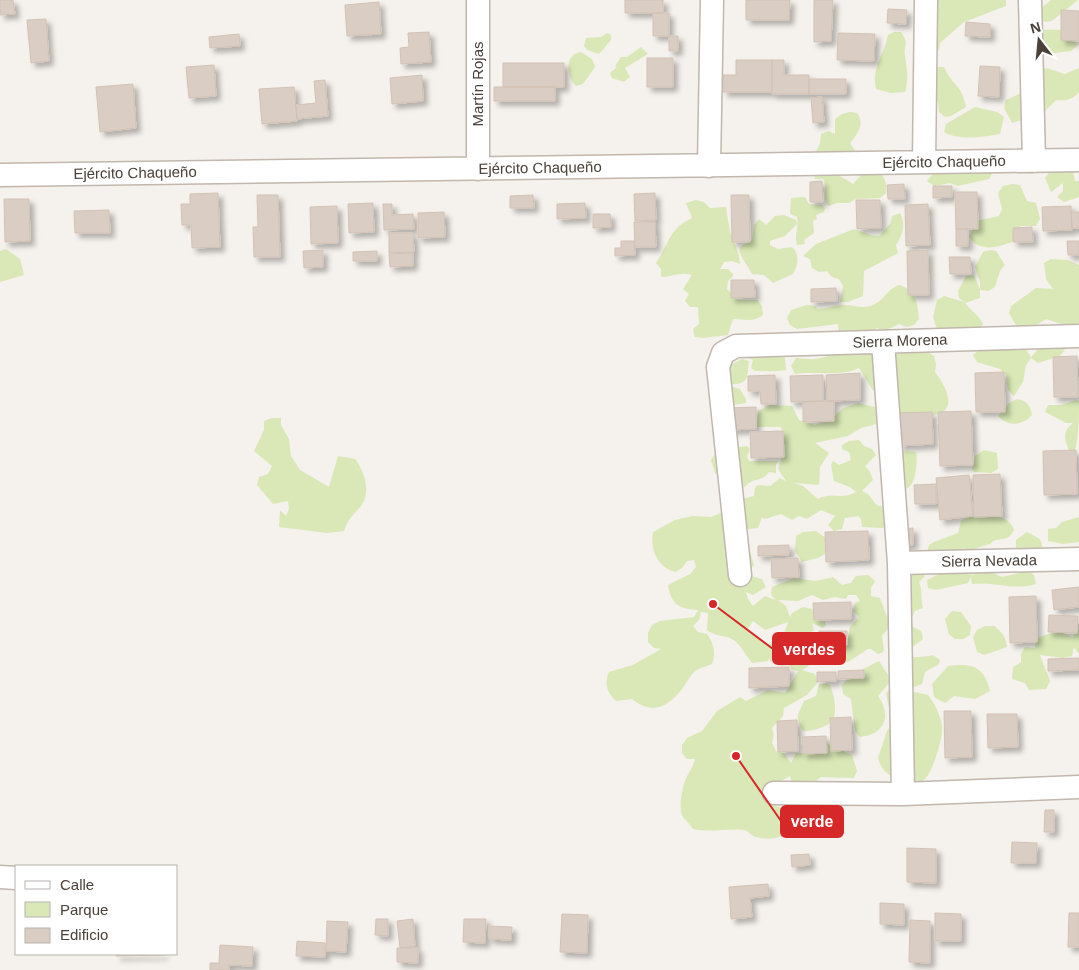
<svg xmlns="http://www.w3.org/2000/svg" width="1079" height="970" viewBox="0 0 1079 970" font-family="Helvetica,sans-serif">
<defs>
<filter id="shadow"><feDropShadow dx="4.5" dy="4.5" stdDeviation="2.5" flood-color="#0004"/></filter>
</defs>
<rect width="100%" height="100%" fill="#f5f1ec"/>
<path fill="#d9e8b6" fill-rule="evenodd" d="M926,0h80v6l-42,16 -24,21 -1,7 -8,4 -17,-25z
M1051,0h27l-26,21 -7,1 -7,-4 2,-9z
M1041,30c15,0 32,-3 36,16l-6,5 -34,4z
M894,32h7c9,13 2,12 4,24 2,14 4,22 0,36l-14,1 -15,-4c-5,-21 8,-33 12,-54z
M607,33l4,2v5l-12,14 -12,-4 -3,-4 2,-8 15,-1z
M641,47l7,7 -23,14 5,9 -6,5 -12,-4 -2,-5 7,-6 -2,-1 6,-9h6z
M581,52l11,7 3,8 -12,17 -7,2c-10,-9 -12,-32 5,-34z
M939,67h5c8,19 18,17 22,40l-15,9 -6,1 -6,-5 -1,-10 -4,-4 1,-28z
M1046,68l19,6 14,-6v24c-7,8 -13,9 -23,8l-12,12 -32,11 -8,-15 2,-8 15,-7 17,-22z
M975,107l22,5 7,5 -4,17c-16,3 -42,7 -56,-2l2,-8z
M850,112l7,1c8,11 1,21 -7,30l8,12 -23,18 18,11 8,-9 21,-2 4,11v9l-6,5 -24,1 -7,4h-12l-8,3c-8,-7 -1,-19 -6,-27h-8l-2,-22 7,-13 1,-10 8,-3 6,3v-15l7,-5z
M1072,165l3,16h4v16l-15,5 -7,-5 6,-6v-8l-12,9 -6,-14 5,-6z
M977,166l15,7 -3,6 -31,7 -8,-3 -16,3 -7,-5c9,-15 33,-13 50,-15z
M1012,184l8,1 7,16 9,2 4,16 -4,7h-16l-8,16c-15,6 -34,10 -43,-5l7,-16 23,-5 3,-7 -4,-16 5,-7z
M805,197l4,7 13,1 3,3 -1,4 -8,3 1,4 -4,2 1,12 -10,7 1,4 -8,1c-3,-11 2,-17 0,-28l-7,-3 1,-16z
M696,200l8,2 6,6 16,-1 4,25 9,23 1,9 -8,-3 -8,1 -4,7h8l6,6 -6,6 -1,8 12,11h19l4,7 1,8c-11,8 -18,4 -30,4l-5,16 -25,3 -8,-1 -2,-8 6,-5 -1,-17h-8l-5,-6 4,-7 -6,-5 9,-14c-11,-4 -20,2 -31,2v-8l-5,-6c12,-17 13,-35 36,-45l-6,-15z
M900,213c6,12 3,21 -4,32l2,8 -34,18 -1,25 -15,6h-8l3,-16 -4,-7 -7,-2 -5,-6 -8,1 -7,-4 -2,-9 -7,-3 13,-12 38,-15 17,6 8,1 11,-12 2,-8z
M784,215l12,5 1,4 -12,12 -15,5v4l8,4 14,-2c8,7 6,19 1,27l-20,9 -9,-8 -12,-1c-4,-8 -10,-14 -13,-24l2,-4 11,-6 2,-15 5,-6 7,6 9,-9z
M6,249l14,10 4,16 -24,7v-31z
M991,250l5,1 9,14 -5,6 -5,16 -7,4 -8,-1v8l-15,5c6,8 14,12 18,21l-5,8h-40l-5,-15 4,-17 7,-4 20,6 -5,-4 -1,-7 8,-15 8,-1 6,14v-7l-5,-15 8,-15z
M1051,259l16,1 12,5v58l-11,3 -22,-7 -13,8h-16l-8,-14 2,-7 25,-18 17,1 -7,-10 -2,-16z
M899,285c17,5 19,18 20,34l-5,6 -7,2 -8,-3 -14,7 -8,-3 -15,8 -23,-3 -1,-9 -41,5 -7,-4 -3,-7 4,-8 16,-5 9,1 1,3c10,0 18,-4 27,-4 11,0 20,5 31,-1 10,-5 12,-15 24,-19z
M1011,342l15,8 5,7 9,-10 20,-4 5,6 -5,7 -22,7 -7,-5 -5,7 -3,17 -9,14 -6,-6 -2,-15 -6,-6 -23,-7 -4,-7 6,-5z
M923,349l11,7 2,8 -1,8c9,12 24,36 2,42 -4,1 -8,4 -12,4 -6,0 -13,-4 -20,-5l-6,4 -27,-28 -13,-21c-18,9 -45,3 -64,6l-4,-8 5,-8c6,0 13,2 20,1 15,-3 44,-16 58,-5l1,26 18,-25z
M749,355l32,1 4,2 1,12c-11,2 -20,1 -31,1l-4,-3 2,-8 -3,-1z
M742,359l7,2c-2,14 1,24 -18,23l-5,-17z
M727,385l13,4 6,10v4l-19,3z
M1017,399c10,2 13,6 15,16 -10,11 -24,12 -34,1l11,-13z
M1076,400l3,1c0,18 0,43 -7,57 -5,-14 -13,-24 1,-35h-7l-21,-11 3,-7h13z
M858,403l17,4 2,17 -16,4 -13,8 -33,7 14,10 -9,14 -1,18 -25,-2 9,3 15,13c13,-7 25,1 38,-7l-6,-5 -16,-6 -3,-16 2,-4 6,4 12,-5 -2,-8 -7,-3v-4l7,-4 10,-1 5,6 8,3 4,6 -11,11 5,6 3,8 -11,11c14,5 8,18 27,15l-1,15 -5,7 -21,-1 -1,-8 -3,-3 -13,2 -3,11 -8,2 -6,-6 7,-9 -14,-6 -14,9 -8,-3 -7,4 -11,-6 -16,5 -3,-2 -4,11 -17,2 1,13 7,5 5,17 -6,7 6,5 8,2 4,8 -13,8 -7,-3 2,7 5,7 12,-10 11,4 -5,-5 1,-8 22,-9 22,3 17,-4 9,8 9,-2 5,-7 12,-1 7,6 -4,7v8l9,2 8,22 -1,-6 6,-6 -1,-31 28,-6 5,5 -6,6c4,9 1,16 4,26l-8,3 -4,8 2,8 8,4 2,8 -20,15 -13,-28 -8,10 2,14 -2,3 -4,1 -7,-5h-3l-20,13 -20,2 -9,-8v-4l17,-3 11,-6 3,-16 9,-10 -6,-6 2,-8 5,-2 -4,-6h-8l-2,4 -11,-2 -12,3 -11,-5 -14,6 -20,-1 8,6 4,11 2,-4 11,-6 9,2 4,11 9,1 1,4 -3,3 -11,-5 2,8 -7,2 -4,7c4,8 15,10 10,19 -4,7 -5,8 -11,11l13,4 3,8 -11,13 -23,13 -1,8 -11,12 2,7 -2,8 4,8 8,2 7,10 5,-10h9l23,-9 24,11 5,16 -3,7 -33,-1 -6,5 -23,1 -2,-7 -21,12 3,16 24,10c3,22 -25,29 -43,22 -3,-2 -5,-5 -9,-6 -17,-2 -34,3 -51,-1 -3,-5 -7,-8 -10,-12 -5,-8 -1,-28 2,-36 3,-8 8,-13 10,-22h-8l-5,-6v-8l5,-7 15,-7 15,-20 23,-14 6,4 22,-11 17,3 13,-22 -7,-2 -2,-4 -8,1 -11,-5v-4l-2,4 -16,2c-7,-8 -11,-20 -22,-25 -9,-3 -15,-2 -23,-8l1,-17 -7,-1 -2,8 -6,6 5,6 9,2c7,9 9,19 5,30 -4,2 -10,3 -15,6 -7,4 -10,13 -15,19 -15,19 -30,26 -50,10l-16,2c-9,-9 -12,-17 -7,-29l24,-7 28,-16 -7,-1 -6,-6v-9l4,-8 8,-4 34,-4 4,-7c-18,-1 -27,-5 -30,-25l22,-11 6,-7 -2,-7 -7,1 -5,7 -7,4c-18,-5 -25,-23 -22,-40l22,-12 18,-4 18,1 14,-6 13,-11 16,-4 1,-8 3,-3 12,1 10,-8 6,3 -8,-12c4,-14 9,-28 3,-42h-24l1,-16 12,-6 22,1 7,14 16,5 15,-5 13,-12zM753,621l12,9 23,-8 -4,12 1,8 -3,3 -7,-4 -6,4 -22,-15z
M272,418h9v7l8,14 2,17 9,14 29,17 9,-31 17,3c9,12 17,32 6,47 -9,11 -12,11 -17,25l-17,2 -48,-6 1,-17 6,6 3,-7 -1,-8 -15,3 -16,-19 2,-8 9,-3 4,-8 -18,-15 10,-21v-9z
M879,433l22,18 15,1c2,8 0,32 -8,36 -5,2 -11,3 -16,5l-14,-47z
M747,446l3,3 -3,8 2,4h30l-3,3v9l-7,-1c-6,9 -12,6 -20,11 -4,3 -5,6 -11,7l-23,-17 -4,-13 7,-10z
M984,450l13,3 1,16 -7,4 -17,-1 -2,-3 3,-13z
M967,517c15,-1 41,-6 47,13 -5,11 -12,8 -21,11l-3,3 -23,7 -3,-3 -7,4 -30,1 2,-8 5,-3 24,-9 3,-12z
M1079,517v25l-16,2 -15,-3v-12l8,-1 6,-6z
M816,531l10,7 -1,16 -7,4 -16,4 -7,-11 1,-15 7,-4z
M1027,532l13,7 3,9 -2,3 -15,5 -10,-8v-8z
M949,569h17l6,6 14,-5 16,7 26,-6 6,4 2,9c-23,7 -42,-3 -64,0l-1,-7 -3,6 -32,7 -8,-2 -1,-8z
M952,611l9,1 10,14 -1,9 -7,4h-8l-6,-5 -4,-15z
M985,626h9c8,6 12,11 13,21l-23,8 -7,-3 -4,-15 4,-7z
M1079,629v25l-5,-7 -2,9 -9,2 -23,-3 10,26 -4,8 -17,1 -4,-7 -13,-4 1,-12 8,-5v-8l4,-7 10,1 1,-9c12,-6 24,-10 36,-2z
M933,655l7,5 -1,4 -14,8 -3,12 -11,4 -22,-16 -1,-7c13,-11 30,-6 45,-10z
M879,661l9,14 1,8 -11,13c14,19 7,39 -18,41l-5,-6 -4,-32 -8,-5 -1,-9 5,-6 14,-2 2,-8z
M948,666c24,-3 36,0 42,25l-15,8 -21,-3 -9,7 -11,-6 -2,-13z
M819,684h10c5,7 10,33 1,39 -5,4 -20,9 -27,8 -9,-15 -5,-15 1,-30l12,-5z
M892,687l36,8c6,7 13,21 14,31 2,10 -10,49 -19,55 -3,1 -5,1 -8,2 -19,-4 -31,-5 -37,-25l9,-27 5,-7 -6,-31z"/>
<path fill="#dacec4" stroke="#d2c2b4" filter="url(#shadow)" d="M0,0h13l2,14 -15,1z
M625,0h38v13h-38z
M746,0h44l-1,20h-43z
M814,0h19l-2,41 -17,1z
M379,2l2,32 -34,2 -2,-31z
M888,9l19,1 -1,14 -19,-1z
M1061,10l18,1v30l-18,-1z
M653,13h16v23h-16z
M46,19l3,42 -18,2 -4,-43z
M966,22l24,2v13l-25,-1z
M429,32l2,30 -30,2 -1,-16 9,-1 -1,-14z
M838,33l37,1 -1,27 -37,-1z
M239,34l1,12 -30,2 -1,-11z
M669,36h9v15h-9z
M647,58h26v29h-26z
M736,60h36v32h-49v-17h13z
M772,60h12v15h25v19h-37z
M503,63h61v24h-61z
M214,65l2,31 -27,2 -3,-31z
M980,66l20,1 -1,30 -21,-1z
M422,75l1,26 -31,3 -2,-26z
M809,79h37v15h-37z
M325,80l3,36 -31,3 -1,-14 20,-2 -2,-22z
M133,84l3,44 -36,4 -4,-45z
M294,87l3,34 -35,3 -3,-35z
M494,87h61v14h-61z
M822,97l2,25 -11,1 -2,-25z
M822,181l1,21h-13v-20z
M904,184l1,15h-17l-1,-14z
M933,186h19v11l-19,1z
M955,192h22l1,37h-22z
M218,193l2,54 -28,1 -1,-23h-9l-1,-21h9v-10z
M655,193l1,27 -21,1 -1,-27z
M257,195h21l2,62h-26l-1,-30h5z
M533,195l1,13h-24v-12z
M731,195h18l1,47h-18z
M4,199h25l1,42 -25,1z
M856,200h24l1,28 -24,1z
M373,203l1,29 -25,1 -1,-29z
M585,203l1,15 -29,1v-15z
M383,204h9v11l21,-1 1,15 -30,1z
M928,204l2,41 -24,1 -1,-41z
M337,206l1,37 -27,1 -1,-37z
M1071,206l1,24 -29,1 -1,-24z
M109,210l1,23h-35l-1,-22z
M444,212l1,25 -27,1v-25z
M1071,212h8v16h-7z
M593,214h17l1,13 -18,1z
M634,222h21l1,25h-21z
M1032,227l1,15h-20v-14z
M956,229h12v17h-12z
M389,233h24l1,19 -25,1z
M621,241h13l1,14 -20,1v-8h6z
M1067,241h12v14h-11z
M323,250v17l-19,1 -1,-17z
M928,250l1,45h-21l-1,-44z
M377,251v10h-24v-9z
M413,253v13l-23,1 -1,-13z
M949,257h21l1,17h-21z
M731,280h23l1,17 -24,1z
M836,288l1,13 -26,1v-13z
M1077,356l1,41h-24l-1,-40z
M1004,372l1,40h-29l-1,-39z
M860,373v27l-33,1 -1,-26z
M775,375l1,29h-15l-1,-13h-12v-15z
M823,375v26l-32,1 -1,-26z
M823,401h11v20l-31,1v-20z
M756,407v22l-29,1v-22z
M971,411l2,54 -33,1 -2,-54z
M932,412l1,32 -34,2 -1,-33z
M783,431l1,26 -33,1 -1,-26z
M1076,450l1,44 -33,1 -1,-44z
M1000,474l2,42 -28,1 -1,-42z
M969,475l4,41 -33,4 -4,-42z
M936,484v20h-21l-1,-19z
M913,528v17h-14v-16z
M868,531l1,29 -43,2 -1,-30z
M789,545v10l-31,1v-10z
M798,558l1,19 -27,1 -1,-19z
M1079,587v20l-25,3 -2,-20z
M1036,596l1,46 -27,1 -1,-46z
M851,602v17l-37,1 -1,-17z
M1049,615l29,1 -1,17 -29,-1z
M819,631h28v14l-27,1z
M1079,658v12l-31,1v-12z
M789,667v19l-40,2v-20z
M864,670v8l-26,1v-8z
M817,672h19v9l-19,1z
M944,711h27l1,46 -27,1z
M987,714h30l1,33 -30,1z
M851,717l1,33 -21,1 -1,-33z
M797,720l1,31 -20,1 -1,-31z
M826,736l1,17 -24,1 -1,-17z
M1045,810h9v22h-10z
M1012,842l25,1 -1,20h-25z
M907,848l29,1v34l-29,-1z
M809,854l1,11 -18,2 -1,-12z
M768,884l1,12 -19,2 2,19 -21,2 -2,-32z
M880,903l24,1v21l-24,-1z
M935,913l26,1v27h-26z
M1069,913h10v34h-11z
M562,914l26,1 -1,38 -27,-1z
M376,919h12v17l-13,-1z
M413,919l2,27 -15,2 -3,-27z
M464,919h22l-1,24 -22,-1z
M910,920l20,1v42l-21,-1z
M327,921l21,1 -2,30 -20,-1z
M489,926l23,1 -1,13 -22,-1z
M297,941l28,2v14l-29,-1z
M220,945l33,2 -1,19 -23,-1v5h-19v-7h9z
M397,948h21v15l-21,-1z
M116,954h48v1l-48,1z"/>
<g fill="none" stroke-linecap="round" stroke-linejoin="round">
<g stroke="#c1b7ae" stroke-width="25">
<path id="minor" d="M478,0v169
M1030,0l4,161
M924,162l2,-162
M709,166l3,-166
M0,175l1079,-15
M883,342l16,221 4,231
M899,563l180,-4
M740,575l-22,-208 5,-14 13,-7 343,-10
M774,793l129,1 176,-7
M0,877l16,1"/>
</g>
<use href="#minor" stroke="#fff" stroke-width="22"/>
</g>
<g text-anchor="middle" stroke-width="4.5" stroke-linejoin="round" paint-order="stroke">
<g font-size="15" fill="#4a4139" stroke="#fff">
<text transform="translate(478 84) rotate(-90)" y="5">Martín Rojas</text>
<text transform="translate(944 162) rotate(-1)" y="5">Ejército Chaqueño</text>
<text transform="translate(540 168) rotate(-1)" y="5">Ejército Chaqueño</text>
<text transform="translate(135 173) rotate(-1)" y="5">Ejército Chaqueño</text>
<text transform="translate(900 341) rotate(-2)" y="5">Sierra Morena</text>
<text transform="translate(989 561) rotate(-1)" y="5">Sierra Nevada</text>
</g>
</g>
<path fill="none" stroke="#d62828" stroke-width="2" d="M713 604L773 649M736 756L781 821"/>
<g fill="#d62828" stroke="#fff" stroke-width="2">
<circle cx="713" cy="604" r="5"/>
<circle cx="736" cy="756" r="5"/>
</g>
<g fill="#d62828" stroke="#d62828" stroke-width="2">
<rect x="773" y="633" width="72" height="31" rx="5"/>
<rect x="781" y="806" width="62" height="31" rx="5"/>
</g>
<g font-size="16" text-anchor="middle" font-weight="bold" fill="#fff">
<text x="809" y="655">verdes</text>
<text x="812" y="827">verde</text>
</g>
<rect x="15" y="865" width="162" height="90" fill="#ffffff" stroke="#b7b3b0"/>
<rect x="25" y="881" width="25" height="8" fill="#ffffff" stroke="#b7b3b0"/>
<text x="60" y="890" font-size="15" fill="#4a4139">Calle</text>
<rect x="25" y="902" width="25" height="15" fill="#d9e8b6" stroke="#b7b3b0"/>
<text x="60" y="915" font-size="15" fill="#4a4139">Parque</text>
<rect x="25" y="928" width="25" height="15" fill="#dacec4" stroke="#b7b3b0"/>
<text x="60" y="940" font-size="15" fill="#4a4139">Edificio</text>
<g transform="translate(1039 40) rotate(344)" stroke="#ffffff" stroke-width="4" paint-order="stroke">
<path d="M0-4L9 19L0 12L-9 19Z" fill="#4a4139"/>
<text y="-8" font-size="14" font-weight="bold" text-anchor="middle" fill="#4a4139">N</text>
</g>
</svg>
